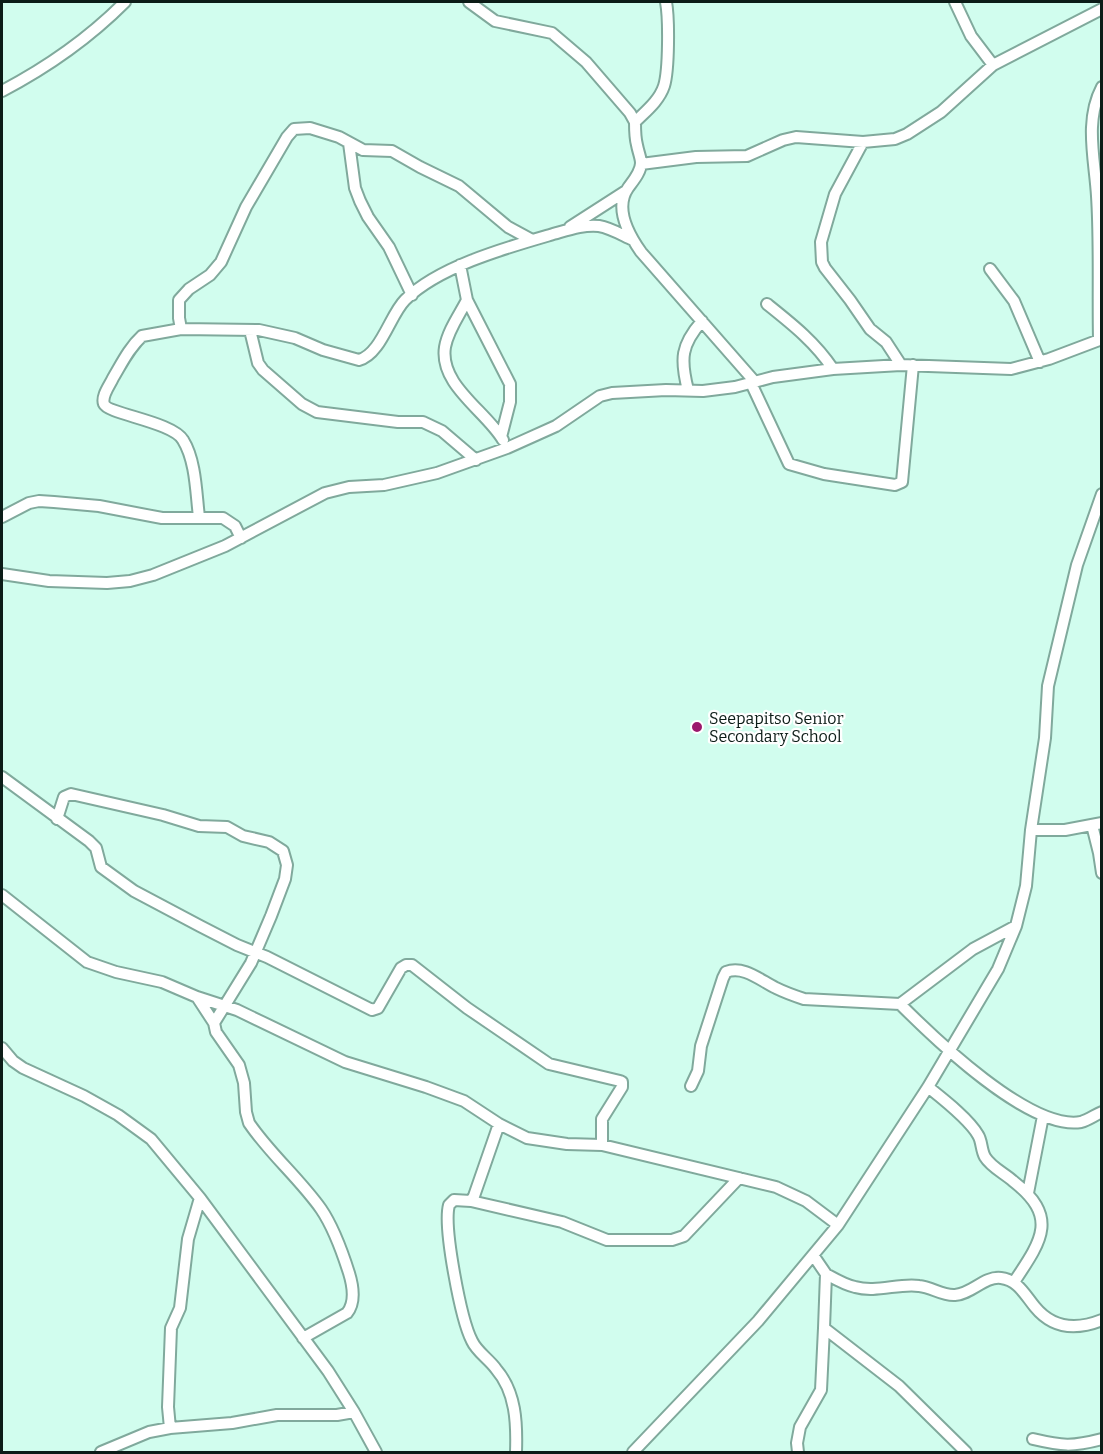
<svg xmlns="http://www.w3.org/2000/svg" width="1103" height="1454" viewBox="0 0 1103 1454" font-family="Bitter,serif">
<rect width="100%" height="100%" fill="#d1fdee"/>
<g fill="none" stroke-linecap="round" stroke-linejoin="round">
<g stroke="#80a99c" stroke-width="14">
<path id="minor" d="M469,2l26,19 57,12 34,29 44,51 5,9
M666,2c3,16 3,68 -2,84 -5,15 -18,25 -29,36 0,8 0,16 2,23 1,6 4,13 4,18 0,9 -8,18 -13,25 -14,20 1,47 13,64l114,130
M955,2l16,34 22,29 109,-56
M2,91c44,-23 88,-54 123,-89
M863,142l-28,52 -14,48 1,20 3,6 25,32 20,29 16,13 15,23
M349,143l6,45 5,13 8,16 21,30 23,48
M641,164l55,-7 51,-1 36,-16 13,-3 67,5 32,-3 12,-5 34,-22 52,-47
M570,227l56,-36
M460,265l7,35 43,84v18l-9,35
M990,269l24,32 26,61
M467,300c-7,14 -19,30 -22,47 -6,38 41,64 58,93
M767,304c25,20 48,38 66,65
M181,329l-2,-11v-18l10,-11 21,-14 11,-13 25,-55 41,-70 7,-8 16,-1 29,9 24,13 29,1 28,16 39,19 49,41 24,13
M250,330l8,33 5,7 39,34 15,8 81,10h25l19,9 34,29
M1099,339c-1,-47 1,-96 -2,-143 -2,-36 -13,-75 5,-109
M751,383l38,81 35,10 71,11 7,-3 11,-117
M688,390c-8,-31 -7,-45 14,-69
M2,517l27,-14 10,-2 15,1 45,4 63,12h61l12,8 6,12
M199,517c-3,-24 -3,-56 -16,-77 -10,-18 -75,-26 -79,-36 -3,-8 6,-19 9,-26 9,-15 16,-30 29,-42l39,-7 78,1 36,8 28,12 36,10c22,-6 31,-45 46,-60 33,-33 100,-52 145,-65 15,-4 33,-11 49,-9 12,2 23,9 34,14
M2,574l47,7 58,2 23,-2 23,-6 72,-29 100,-53 24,-6 35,-2 53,-12 70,-25 49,-22 44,-30 12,-3 54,-3 37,1 32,-4 38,-10 60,-8 68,-4 110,4 38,-10 53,-20
M2,777l87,64 7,7 5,19 33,24 66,35 37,19 30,12 105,53 6,-2 23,-40 5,-3h6l55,43 82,56 71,17 2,1v5l-20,32v26
M57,819l7,-22 7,-3 92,21 36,11 28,1 16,9 26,6 14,9 4,14 -2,14 -14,37 -20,47 -37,60
M1092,825l7,28 3,20
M1031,830h34l37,-7
M2,895l85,67 29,10 46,10 35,15 17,26 2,9 23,33 5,18 2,29 3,11c21,31 50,55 72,86 13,19 21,42 28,64 4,13 7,29 -2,40l-44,25
M1016,926l-43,23 -73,55c34,34 130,127 181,118 7,-2 14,-7 21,-10
M197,997l40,13 108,52 81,25 38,14 35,23 28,14 40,6 35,1 174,42 30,14 32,24
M2,1048l11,13 10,7 61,28 34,19 33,24 49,59 128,173 26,41 22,40
M691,1086l7,-15 3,-25 22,-68 3,-6c18,-7 35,9 50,16 10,5 19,8 28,11l96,5
M928,1087c15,12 41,32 50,48 4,6 3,15 7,22 6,10 19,16 28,24 46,36 29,59 1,101
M499,1124l-25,72 -3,5 -17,-1 -5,5c-6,22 12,115 23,136 5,11 17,18 24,28 20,23 21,54 20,83
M1028,1193l15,-77
M471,1201l91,21 45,18h65l12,-4 55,-58
M813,1255l13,19 -2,54 75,58 67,66
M826,1274c9,5 19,11 29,13 21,6 44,-4 64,-1 13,1 23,10 36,9 17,-1 29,-19 46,-17 17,2 24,17 34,29 18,22 42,23 67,13
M170,1428l-2,-21 3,-79 9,-20 8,-69 12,-41
M1033,1439c30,7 38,8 69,0
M101,1452l48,-20 21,-4 62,-5 45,-8h60l17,-3
M633,1452l125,-131 80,-96 90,-138 70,-118 18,-43 10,-40 5,-56 14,-92 3,-52 29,-121 25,-71
M798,1452l-1,-9 3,-16 21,-37 3,-62"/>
</g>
<use href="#minor" stroke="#fff" stroke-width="10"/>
</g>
<circle fill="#9b186c" stroke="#fff" stroke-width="2" cx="697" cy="727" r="6"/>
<g text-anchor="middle" stroke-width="4.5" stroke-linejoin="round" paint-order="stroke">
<g font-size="16" fill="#0c1c17" stroke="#fff" text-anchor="start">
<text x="709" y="724">Seepapitso Senior<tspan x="709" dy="18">Secondary School</tspan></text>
</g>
</g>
<rect width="1103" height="1454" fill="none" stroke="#0c1c17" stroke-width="6"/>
</svg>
